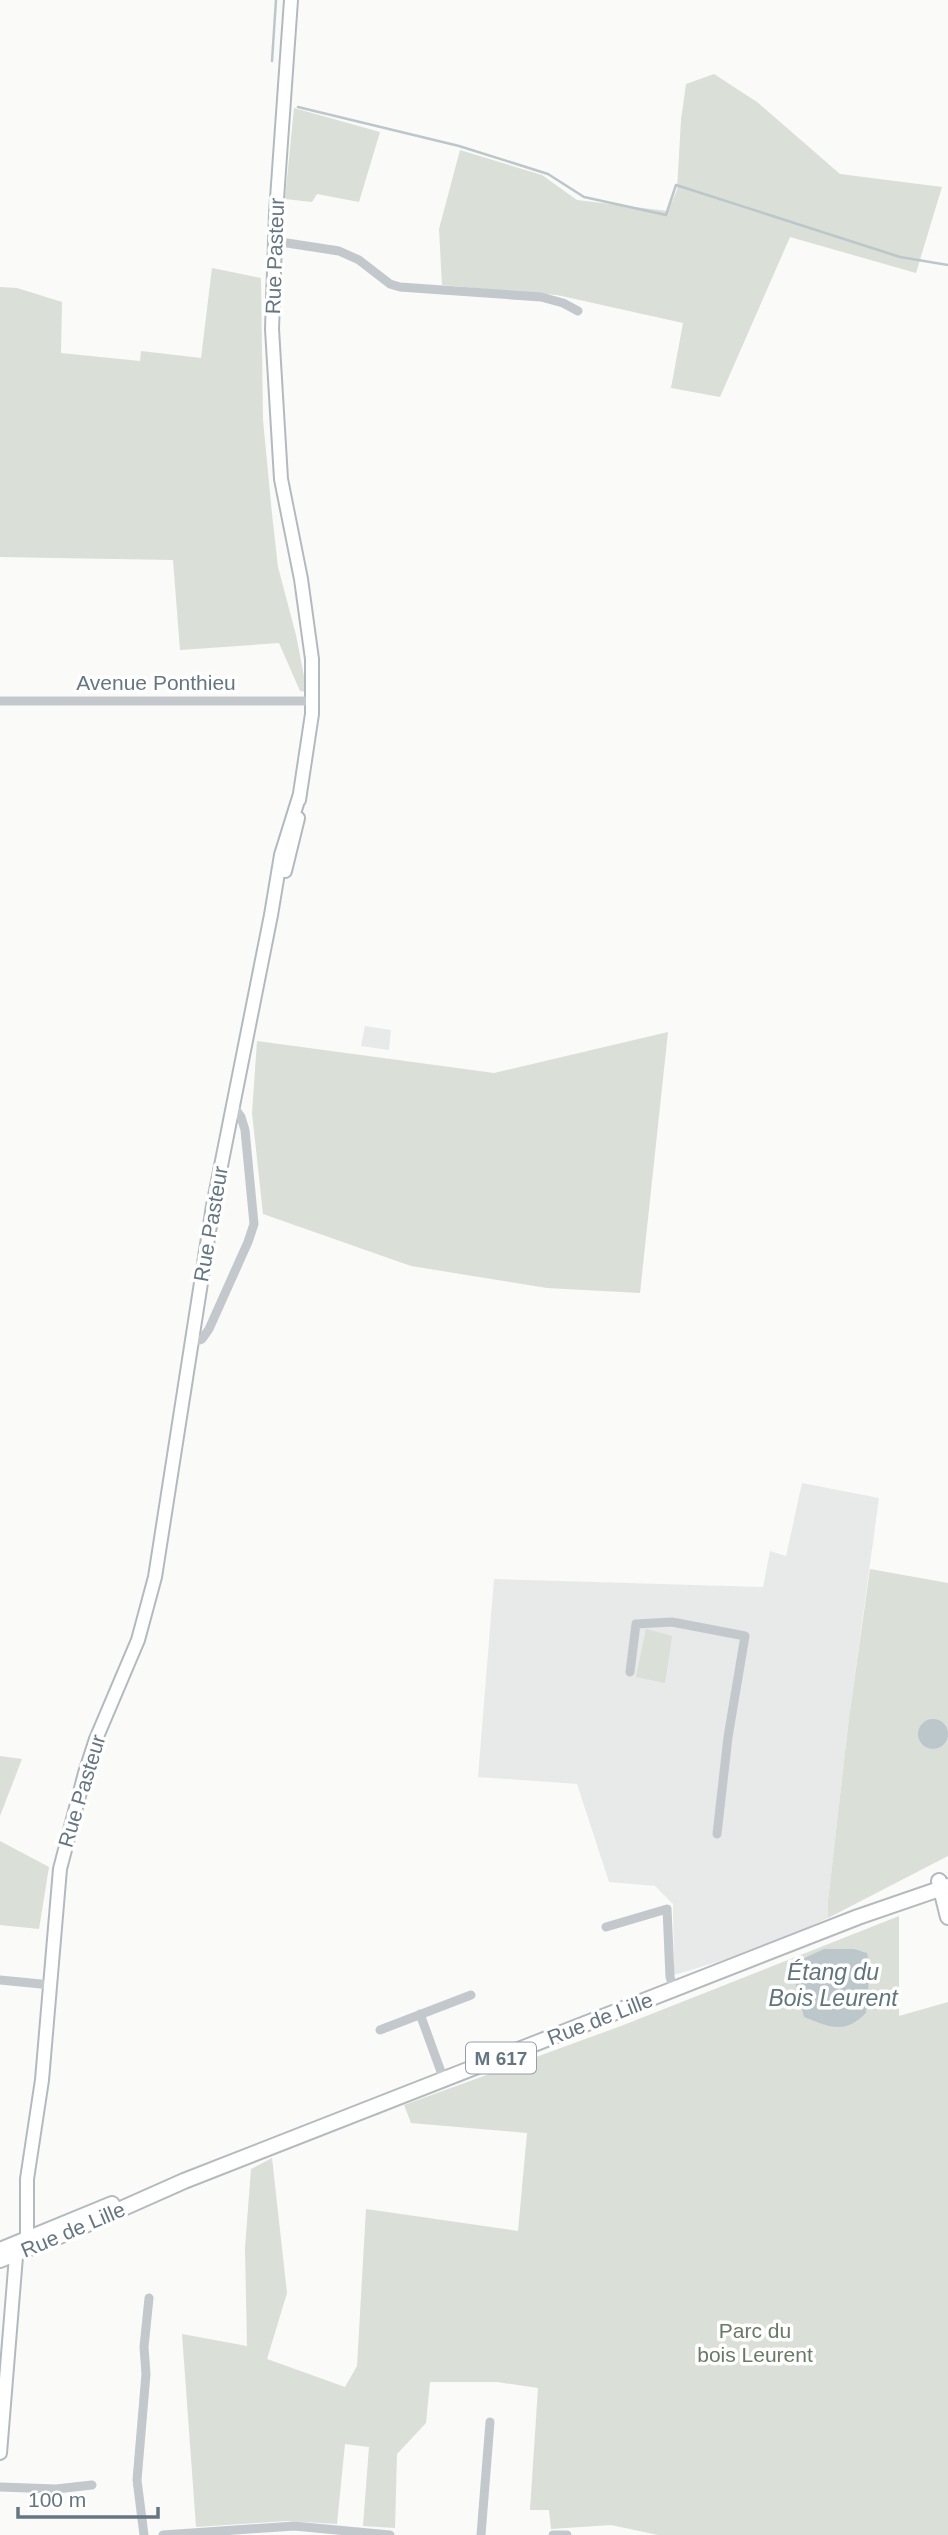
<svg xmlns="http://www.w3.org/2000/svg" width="948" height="2535" viewBox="0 0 948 2535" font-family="Helvetica,sans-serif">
<rect width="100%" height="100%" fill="#fafaf8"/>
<path fill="#e8e9e9" d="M365,1026l26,4 -2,20 -28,-4z
M802,1483l77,15 -30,220 -21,183v17l-74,33 -80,24 -1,-71 -18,-18 -46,-4 -32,-98 -99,-7 16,-198 269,8 7,-36 16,5z"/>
<path fill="#dadfd7" d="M714,74l43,28 83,72 102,13 -26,86 -126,-36 -70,160 -49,-9 12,-65 -126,-28 -115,-10 -3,-56 21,-79 82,25 35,25 91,11 9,-21 4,-70 5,-36z
M294,108l86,24 -21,70 -42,-8 -5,8 -27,-3z
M212,268l49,10 2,142 9,94 6,53 18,68 11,57 -7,-1 -21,-48 -99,7 -7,-90 -173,-3v-270l17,1 45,14 -1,51 79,8 1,-10 60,7z
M668,1032l-28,261 -93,-5 -136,-22 -148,-52 -11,-101 5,-72 237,32z
M870,1569l78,14v273l-120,62v-17l21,-183z
M646,1629l26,7 -7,47 -29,-6z
M0,1756l22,3 -22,57z
M0,1841l49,26 -10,62 -39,-4z
M899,1916v100l49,-14v533h-290l-47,-10 -60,4 -2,-19h-19l8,-122 -41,-6h-67l-4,41 -29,31 -2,74 -32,-2 6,-79 -24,-3 -8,80 -50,-3 -91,6 -14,-193 65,12 -2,-98 6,-79 21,-11 15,135 -20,66 78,28 12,-21 9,-157 152,22 9,-98 -116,-10 -7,-18 217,-79z"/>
<path fill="#bbc7cb" d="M918 1734a15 15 0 1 1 30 0a15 15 0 1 1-30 0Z
M824,1949h30l13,4 3,13 -4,47c-22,22 -36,14 -62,4l-12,-48 8,-9z"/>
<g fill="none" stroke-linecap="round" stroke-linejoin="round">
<path stroke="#bbc7cb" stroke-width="2.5" d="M272,61l4,-61
M298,107l161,39 89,28 36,23 82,18 10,-30 224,72 48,8"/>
<g stroke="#b3babf" stroke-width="16">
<path id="secondary" d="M291,0l-15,213 -4,116 9,150 20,100 11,80v55l-13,86
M285,871l13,-53
M27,2245v-66l15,-99 18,-211 25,-96 11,-34 42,-99 17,-63 58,-371 58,-291 10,-60 19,-61
M0,2453l17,-209"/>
</g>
<g stroke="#b5babe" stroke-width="18">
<path id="primary" d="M939,1881l9,36
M0,2250l112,-46
M0,2260l67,-27 117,-52 674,-264 90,-31"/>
</g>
<path stroke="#c3c8cc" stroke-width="9" d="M274,241l65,10 20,9 31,24 10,3 141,10 22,6 15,8
M0,701h313
M191,1343l11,-4 7,-10 39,-87 6,-18 -9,-94 -4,-13 -8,-11
M630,1672l6,-48 36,-2 73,14 -17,101 -11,97
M606,1927l61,-18 3,68 4,13
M0,1980l51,5
M420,2014l24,66
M380,2030l91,-35
M0,2487l56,2 36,-4
M144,2535l-7,-55 9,-106 -2,-27 5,-49
M163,2535l131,-9 96,9
M481,2535l9,-113
M553,2535h14"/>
<use href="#secondary" stroke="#fff" stroke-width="12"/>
<use href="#primary" stroke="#fff" stroke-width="14"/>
</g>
<g text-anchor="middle" stroke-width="7" stroke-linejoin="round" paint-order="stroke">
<rect fill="#fff" stroke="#939fa8" stroke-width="2" x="466" y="2042.5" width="70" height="31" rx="5"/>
<g font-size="19" font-weight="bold" fill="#657683">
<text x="501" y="2065">M 617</text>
</g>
<g font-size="21" fill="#657683" stroke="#fff">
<text transform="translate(275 256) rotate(-88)" y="7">Rue Pasteur</text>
<text x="156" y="690">Avenue Ponthieu</text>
<text transform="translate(211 1224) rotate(-80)" y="7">Rue Pasteur</text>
<text transform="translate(82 1791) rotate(-73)" y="7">Rue Pasteur</text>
<text transform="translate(600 2019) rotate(-21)" y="7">Rue de Lille</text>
<text transform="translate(73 2230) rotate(-23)" y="7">Rue de Lille</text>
</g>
<g font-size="21" fill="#687a64" stroke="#fff">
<text x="755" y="2338">Parc du<tspan x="755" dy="24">bois Leurent</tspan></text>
</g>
<g font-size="23" font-style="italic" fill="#60757c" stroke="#fff">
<text x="833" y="1980">Étang du<tspan x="833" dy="26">Bois Leurent</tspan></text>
</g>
</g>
<path d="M18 2507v10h140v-10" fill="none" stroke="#657683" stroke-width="3.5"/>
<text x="28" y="2507" font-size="21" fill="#657683" stroke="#ffffff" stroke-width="5" paint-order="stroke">100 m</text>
</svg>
